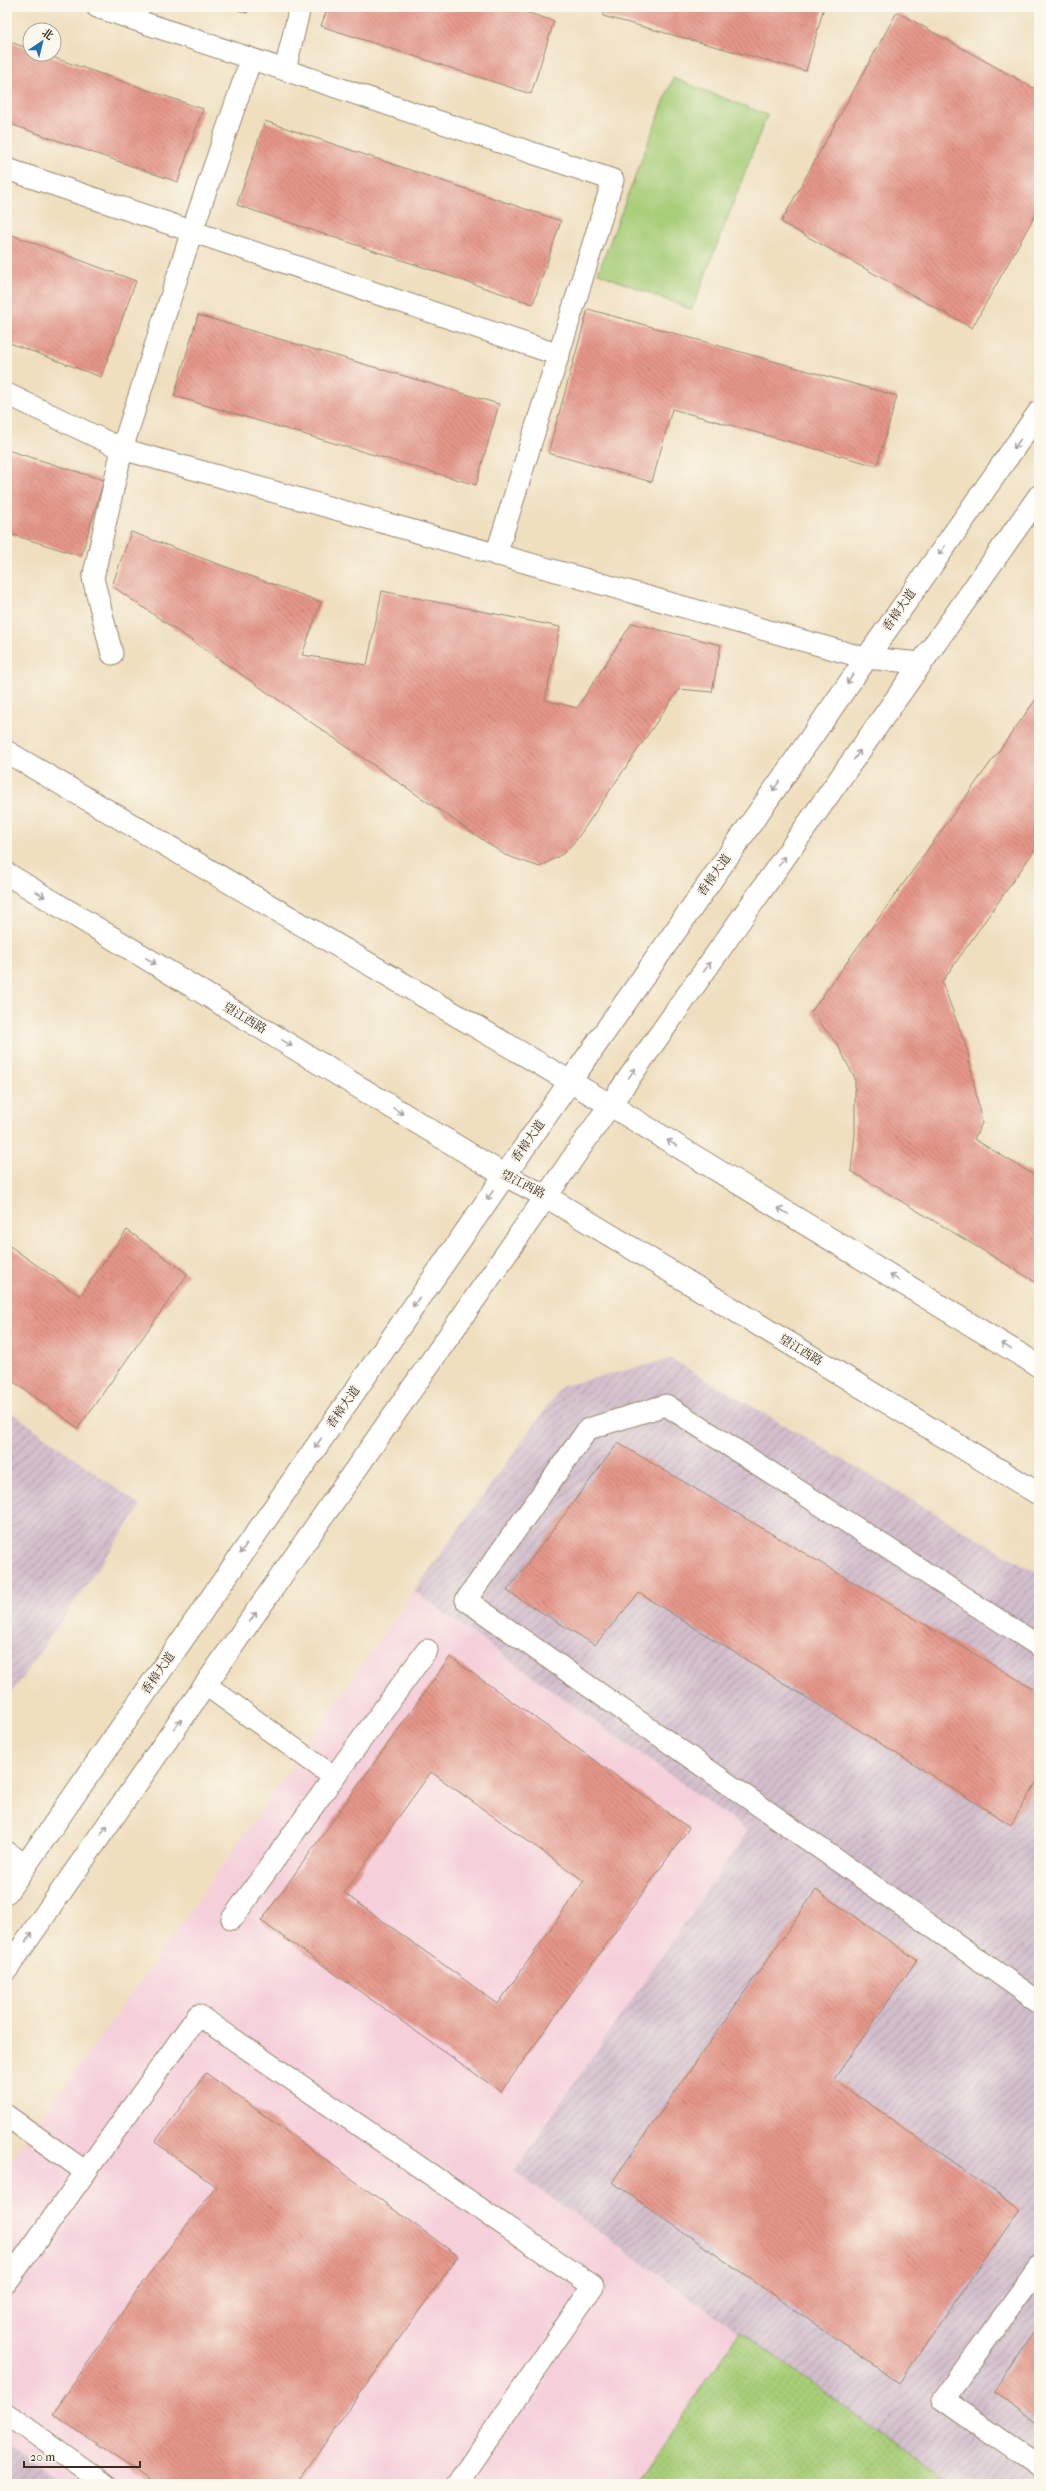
<svg xmlns="http://www.w3.org/2000/svg" width="1046" height="2491" viewBox="0 0 1046 2491" font-family="'IM FELL French Canon','Noto Serif SC',serif">
<defs>
<pattern id="industrial-furrows" width="10" height="10" patternUnits="userSpaceOnUse"><rect width="10" height="10" fill="#d1bdcb"/><path d="M-1 1l2-2M0 10L10 0M9 11l2-2" fill="none" stroke="#ab9aa4"/></pattern>
<pattern id="grass-dots" width="8" height="8" patternUnits="userSpaceOnUse"><rect width="8" height="8" fill="#a8ce79"/><path d="M2 2h.1M6 6h.1" fill="none" stroke="#92b168" stroke-width="1.8" stroke-linecap="round"/></pattern>
<pattern id="building-back-hatch" width="6" height="6" patternUnits="userSpaceOnUse"><rect width="6" height="6" fill="#e59689"/><path d="M-1 5l2 2M0 0l6 6M5-1l2 2" fill="none" stroke="#bb7b6f"/></pattern>
</defs>
<rect width="100%" height="100%" fill="#fbf7ec"/>
<filter id="ink" filterUnits="userSpaceOnUse"><feTurbulence type="fractalNoise" baseFrequency=".025" numOctaves="2"/><feDisplacementMap in="SourceGraphic" scale="8" xChannelSelector="R" yChannelSelector="G"/><feConvolveMatrix kernelMatrix="1 2 1 2 8 2 1 2 1" color-interpolation-filters="sRGB"/></filter>
<filter id="wash" filterUnits="userSpaceOnUse"><feTurbulence type="fractalNoise" baseFrequency=".012" numOctaves="4" result="noise"/><feDisplacementMap in="SourceGraphic" scale="16" xChannelSelector="R" yChannelSelector="G"/><feGaussianBlur stdDeviation="0.9" result="paint"/><feColorMatrix in="noise" values="0 0 0 0 0 0 0 0 0 0 0 0 0 0 0 0 0 1.4 0 .05"/><feComposite in="paint" operator="in"/></filter>
<g filter="url(#wash)">
<rect width="100%" height="100%" fill="#efdfbf"/>
<path fill="#f5cfda" d="M414,1591l335,240 -234,340 225,160 -104,153h-573l-56,-39v-279l169,-234z"/>
<path fill="url(#industrial-furrows)" d="M671,1359l368,215v910h-89l-436,-313 234,-340 -334,-240 148,-205z
M7,1409l134,97 -134,194z
M7,2445l56,39h-56z"/>
<path fill="url(#grass-dots)" stroke="#727c4c" d="M740,2331l210,153h-314z"/>
<path fill="#a8ce79" stroke="#727c4c" d="M673,78l94,37 -75,195 -94,-37z"/>
<g id="blocks">
<path fill="url(#building-back-hatch)" fill-rule="evenodd" d="M230,7h19l-2,6z
M328,7h181l45,14 -23,73 -210,-68z
M606,7h218l-18,64 -203,-55z
M897,12l142,79v117l-67,120 -191,-106z
M7,41l23,8v5h13l160,55 -25,73 -171,-59z
M265,121l296,100 -28,83 -296,-99z
M7,233l129,48 -35,96 -94,-35z
M588,309l309,87 -20,70 -205,-57 -20,73 -104,-29z
M198,315l301,89 -23,81 -302,-89z
M7,450l97,30 -23,76 -74,-23z
M131,532l190,70 -19,53 65,10 15,-74 178,36 -15,73 32,8 55,-85 89,22 -9,47 -33,-3 -102,150 -13,14 -24,14 -35,-12 -393,-269z
M1039,695v149l-97,138 25,67 15,74 -8,16 65,39v106l-188,-113 4,-36v-56l-17,-34 -27,-33z
M127,1230l61,44 -110,154 -71,-51v-133l73,52z
M618,1443l421,249v86l-28,47 -372,-232 -44,52 -88,-54z
M450,1657l239,171 -188,264 -240,-171zM431,1772l153,109 -86,123 -154,-111z
M816,1890l101,70 -83,119 186,130 -121,174 -287,-201z
M206,2073l252,183 -162,228h-141l-102,-70 87,-128 76,-99 -61,-45z
M1039,2325v98l-46,-32z"/>
</g>
</g>
<g filter="url(#ink)">
<use href="#blocks" fill-opacity="0" stroke="#95846e" stroke-width="1"/>
<g fill="none" stroke-linecap="round" stroke-linejoin="round">
<g stroke="#95846e" stroke-width="23">
<path id="service" d="M97,7l516,173 -117,375
M285,70l15,-63
M7,169l552,186
M7,394l115,55 743,209 57,5
M112,654l-19,-76 29,-129 70,-218 59,-172
M1039,1646l-373,-241 -78,24 -122,171 573,402
M206,1685l128,92 93,-127
M7,1852l18,13
M232,1919l102,-142
M7,2116l79,56
M1039,2267l-96,132 96,67
M7,2282l191,-267 395,271 -136,198
M7,2414l98,70"/>
</g>
<g stroke="#95846e" stroke-width="24">
<path id="tertiary" d="M569,1083l470,-671
M610,1105l429,-609"/>
</g>
<g stroke="#95846e" stroke-width="24">
<path id="secondary" d="M7,1892l562,-809
M7,1969l603,-864"/>
</g>
<g stroke="#95846e" stroke-width="24">
<path id="primary" d="M7,752l603,353 429,261
M7,874l497,301 43,22 492,297"/>
</g>
<use href="#service" stroke="#fff" stroke-width="21"/>
<use href="#tertiary" stroke="#fff" stroke-width="22"/>
<use href="#secondary" stroke="#fff" stroke-width="22"/>
<use href="#primary" stroke="#fff" stroke-width="22"/>
</g>
<defs><path id="oneway-shaft" d="M-6 0H5M1.5-3L5.5 0L1.5 3" fill="none" stroke-width="1.6" stroke-linecap="round" stroke-linejoin="round"/></defs>
<g stroke="#a79f9a">
<use href="#oneway-shaft" transform="translate(1017 444) rotate(125)"/>
<use href="#oneway-shaft" transform="translate(942 550) rotate(125)"/>
<use href="#oneway-shaft" transform="translate(850 679) rotate(125)"/>
<use href="#oneway-shaft" transform="translate(857 755) rotate(-55)"/>
<use href="#oneway-shaft" transform="translate(776 786) rotate(125)"/>
<use href="#oneway-shaft" transform="translate(782 861) rotate(-55)"/>
<use href="#oneway-shaft" transform="translate(40 894) rotate(31)"/>
<use href="#oneway-shaft" transform="translate(151 961) rotate(31)"/>
<use href="#oneway-shaft" transform="translate(707 967) rotate(-55)"/>
<use href="#oneway-shaft" transform="translate(287 1043) rotate(31)"/>
<use href="#oneway-shaft" transform="translate(632 1073) rotate(-55)"/>
<use href="#oneway-shaft" transform="translate(398 1111) rotate(31)"/>
<use href="#oneway-shaft" transform="translate(672 1143) rotate(-149)"/>
<use href="#oneway-shaft" transform="translate(490 1195) rotate(125)"/>
<use href="#oneway-shaft" transform="translate(783 1211) rotate(-149)"/>
<use href="#oneway-shaft" transform="translate(895 1278) rotate(-149)"/>
<use href="#oneway-shaft" transform="translate(416 1302) rotate(125)"/>
<use href="#oneway-shaft" transform="translate(1006 1346) rotate(-149)"/>
<use href="#oneway-shaft" transform="translate(318 1443) rotate(125)"/>
<use href="#oneway-shaft" transform="translate(243 1549) rotate(125)"/>
<use href="#oneway-shaft" transform="translate(253 1617) rotate(-55)"/>
<use href="#oneway-shaft" transform="translate(178 1724) rotate(-55)"/>
<use href="#oneway-shaft" transform="translate(104 1830) rotate(-55)"/>
<use href="#oneway-shaft" transform="translate(29 1937) rotate(-55)"/>
</g>
</g>
<g text-anchor="middle" stroke-width="3.5" stroke-linejoin="round" paint-order="stroke">
<g font-size="12" fill="#3b2a1e" stroke="#fbf7ec">
<text transform="translate(899 610) rotate(-55)" y="4">香樟大道</text>
<text transform="translate(714 875) rotate(-55)" y="4">香樟大道</text>
<text transform="translate(245 1018) rotate(31)" y="4">望江西路</text>
<text transform="translate(528 1141) rotate(-55)" y="4">香樟大道</text>
<text transform="translate(523 1184) rotate(27)" y="4">望江西路</text>
<text transform="translate(801 1350) rotate(31)" y="4">望江西路</text>
<text transform="translate(343 1407) rotate(-55)" y="4">香樟大道</text>
<text transform="translate(158 1673) rotate(-55)" y="4">香樟大道</text>
</g>
</g>
<rect width="1046" height="2491" fill="none" stroke="#fbf7ec" stroke-width="24"/>
<g transform="translate(42 42) rotate(35)"><circle r="19" fill="#fbf7ec" stroke="#aea59a"/>
<path d="M0-3L7 15L0 10L-7 15Z" fill="#1f6fb2"/>
<text y="-6" font-size="11" font-weight="bold" text-anchor="middle" fill="#3b2a1e">北</text>
</g>
<path d="M24 2461v6h116v-6" fill="none" stroke="#3b2a1e" stroke-width="2"/>
<text x="30" y="2461" font-size="12" fill="#3b2a1e" stroke="#fbf7ec" stroke-width="3" paint-order="stroke">20 m</text>
</svg>
